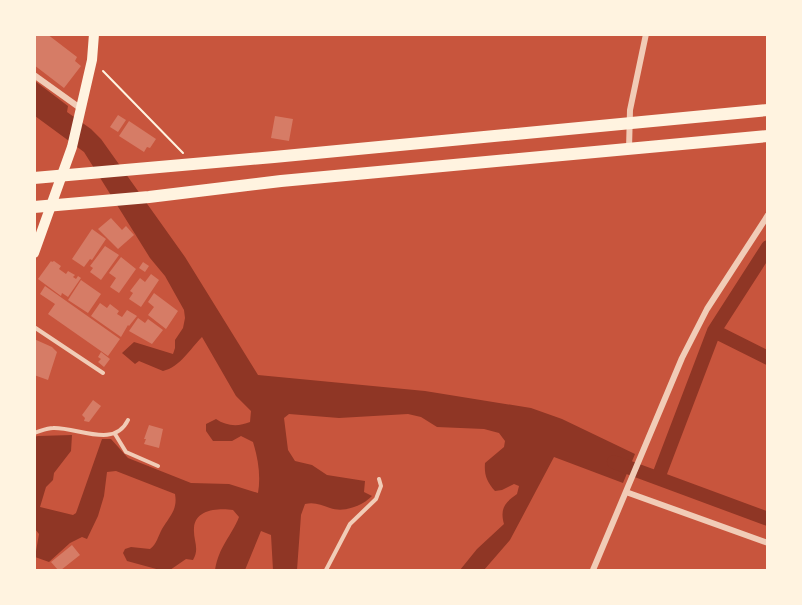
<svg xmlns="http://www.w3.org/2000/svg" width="802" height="605" viewBox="0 0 802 605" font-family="'PT Serif',serif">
<rect width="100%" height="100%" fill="#c8553d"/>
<path fill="#8f3625" d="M35,81l33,25 -1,6 24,17 10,10 84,118 73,118 167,16 106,17 31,11 73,35 -12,29 -69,-26 -44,83 -26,30h-24l17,-21 27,-25c-4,-15 0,-21 13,-30l2,-8 -5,-2 -12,6 -7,1c-8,-9 -11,-16 -10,-28l19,-16 1,-6 -6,-8 -15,-4 -47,-2 -16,-10 -13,-3 -69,4 -50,-4 -5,4 4,32 7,11 17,4 15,10 38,6 -1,11 8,4c-10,10 -28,17 -42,12 -9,-3 -15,-6 -25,-4l-4,11 -4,55h-24l-2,-35 -10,-4 -16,39h-30c4,-24 16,-33 24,-53l-6,-7c-14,-2 -38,-1 -39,18 -1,13 6,20 -1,32l-7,-1 -16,11h-10l-33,-9 -4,-8 2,-4 6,-2 19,2c7,-5 8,-13 12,-20 7,-12 16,-19 13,-35l-59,-23 -9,1 -3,24 -6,20 -11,23 -5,-2 -12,6 -21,19 -14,-5 4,-23 -4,-5 -1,-92 4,-1 34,-1 -1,16 -17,22 -1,7 -7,7 -6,20 33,8 3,-2 26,-74h9l17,19 63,25 38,1 29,9c3,-17 0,-35 -5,-51l-12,-6 -9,5h-19l-7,-10v-7l10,-5c10,7 22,8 34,3l1,-11 -15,-15 -34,-59c-12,12 -22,30 -39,34l-24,-10 -4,3 -13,-11 12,-11 39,12 2,-6v-8l8,-12 2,-10 -1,-8 -19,-34 -15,-18 -66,-106 -49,-36z"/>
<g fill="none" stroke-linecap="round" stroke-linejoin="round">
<path stroke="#8f3625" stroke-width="14" d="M714,331l54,27
M614,462l154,57
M658,478l56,-147 54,-84"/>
</g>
<path fill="#d67c66" d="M37,34h10l30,23 -2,4 6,5 -17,22 -30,-23v-27z
M118,115l8,5 -8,12 -8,-5z
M275,116l18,3 -4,22 -18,-3z
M129,121l27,18 -6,9 -3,-1 -3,5 -25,-16z
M111,218l11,12 4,-4 8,9 -16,14 -20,-20z
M92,229l14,10 -14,21 -2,-1 -6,8 -12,-8z
M105,246l14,9 -18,25 -11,-8 3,-4 -3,-2z
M121,257l15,12 -17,24 -9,-6 6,-9 -7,-5z
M51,261l1,1 2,-1 7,5 -2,3 7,5 2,-3 7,4 -2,2 3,2 2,-3 3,2 -13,19 -6,-4 -1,3 -23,-17z
M143,262l6,4 -4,6 -6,-4z
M151,274l8,6 -18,27 -12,-8 4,-6 -3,-2 10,-13 5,4z
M81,280l20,14 -13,19 -20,-13z
M45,286l75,53 -12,17 -60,-42 7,-10 -15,-10z
M154,293l24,18 -12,18 -18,-14 6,-8 -6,-5z
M100,303l7,5 3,-4 9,7 -2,3 5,3 5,-7 10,6 -8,10 -1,-1 -7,12 -30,-21z
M138,318l7,5 3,-4 15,11 -11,14 -23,-13z
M34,339l18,8 5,5 -9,28 -14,-5z
M101,352l9,7 -6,8 -6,-5 3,-3 -3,-2z
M93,400l8,6 -12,16 -5,-1 1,-3 -3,-3z
M149,425l14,4 -4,19 -15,-4 2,-5h-2z
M72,545l8,10 -19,15h-3l-7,-8z"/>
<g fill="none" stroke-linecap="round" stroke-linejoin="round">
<path stroke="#fff3e0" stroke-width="2" d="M103,71l80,82"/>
<path stroke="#f1ccb7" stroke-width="4" d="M34,327l69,46
M34,433c7,-2 13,-5 19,-5 25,-1 61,21 75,-8
M115,434l11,18 32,14
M326,570l24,-46 26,-25 5,-13 -2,-7"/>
<path stroke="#f1ccb7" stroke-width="6" d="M34,75l46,33
M629,149l1,-39 16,-76
M626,492l142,51
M593,570l89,-212 25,-49 61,-94"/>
<path stroke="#fff3e0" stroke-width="10" d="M34,253l38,-106 20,-87 2,-26"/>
<path stroke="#fff3e0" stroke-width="12" d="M34,178l240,-21 494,-47
M34,207l115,-10 132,-16 487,-45"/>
</g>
<rect width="802" height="605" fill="none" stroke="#fff3e0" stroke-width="72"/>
</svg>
